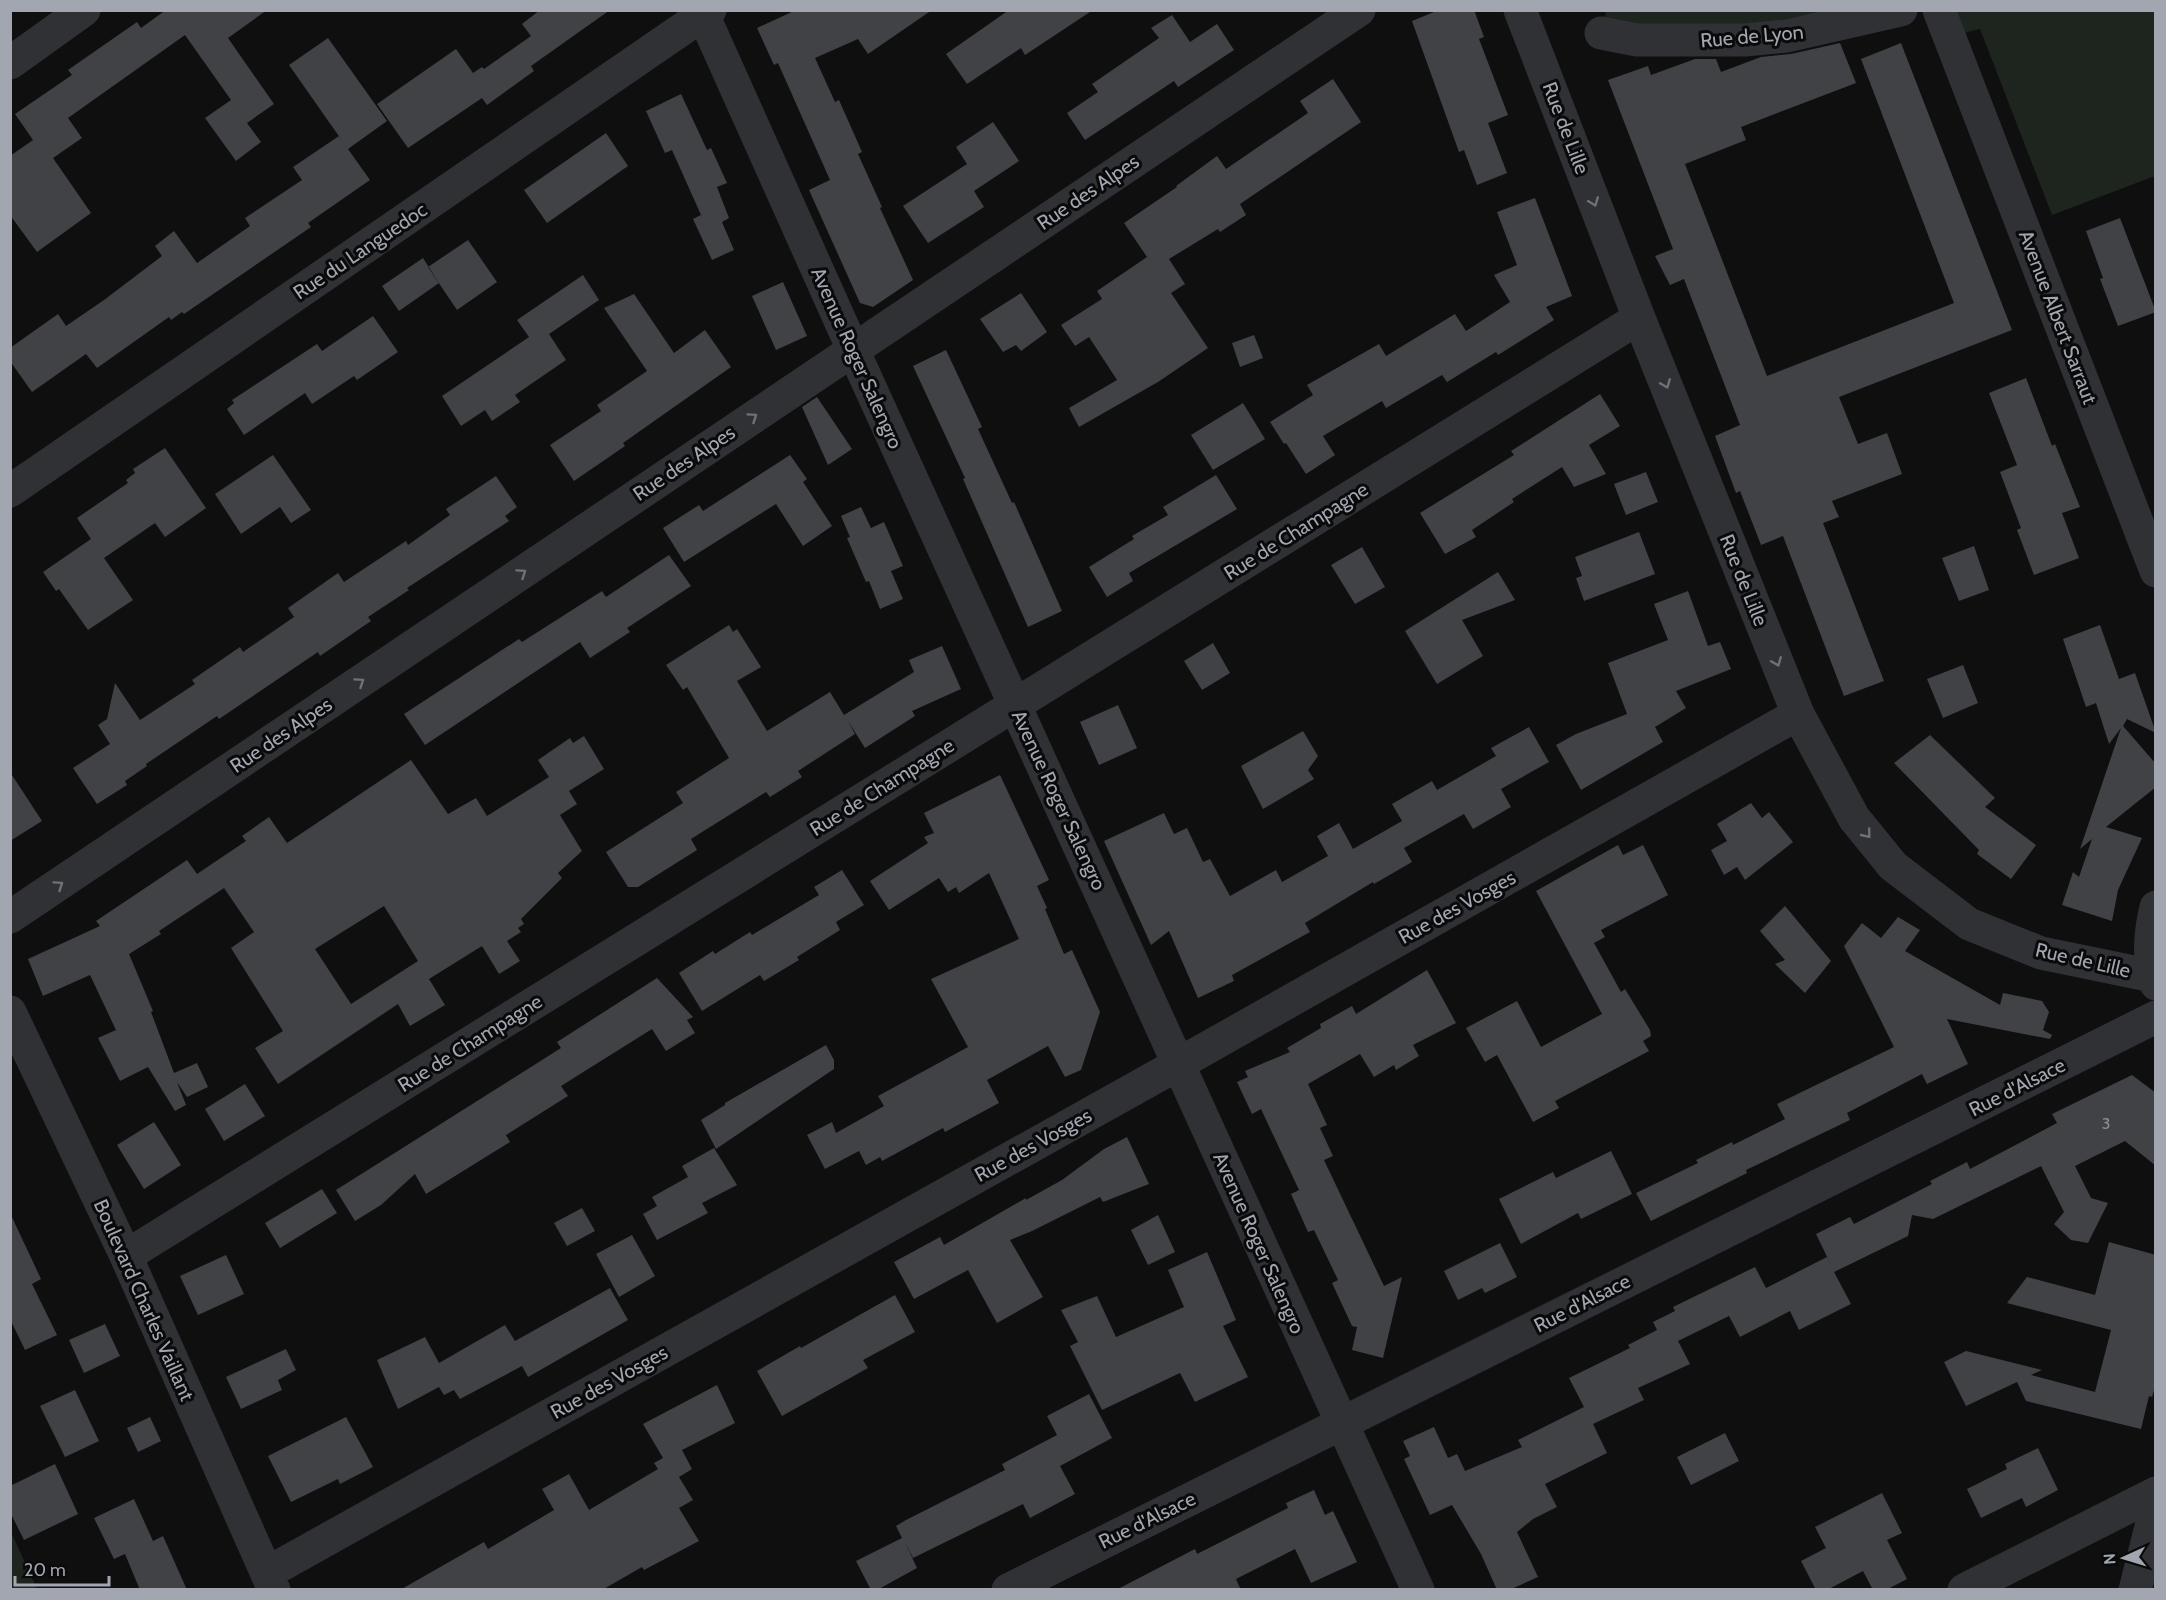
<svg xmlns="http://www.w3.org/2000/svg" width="2166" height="1600" viewBox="0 0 2166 1600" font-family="Cabin,sans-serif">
<rect width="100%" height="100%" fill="#0f0f10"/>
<path fill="#1e241e" d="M1606,11h263l-68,14 -198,3z
M1948,11h207v165l-103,39 -72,-186 -24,6z
M11,1532l26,57h-26z"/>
<path fill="#404246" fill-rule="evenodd" d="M166,10h101l-39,28 46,66 -27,19 14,19 -25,19 -31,-43 26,-18 -46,-65 -117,83 14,20 -29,20 38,55 -54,39 -27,-37v-59l23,-16 -18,-26 57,-39 -4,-5 69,-48 4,6z
M540,10h70l-79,56 3,5 -47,34 -5,-7 -74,50 -31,-44 79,-55 17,24 9,-6 2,2 47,-33 -9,-12z
M796,10h136l-64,44 -10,-15 -43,19 20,44 4,-2 23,52 -4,2 24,53 -2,1 33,72 -40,27 -13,-4 -51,-113 21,-10 -52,-117 -4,2 -17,-37z
M1009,10h84l-68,45 -4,-7 -54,36 -21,-30z
M1439,10h35l10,27 -5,2 29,76 -20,8 19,50 -30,12 -13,-35 -5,2 -47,-131z
M1172,15l18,27 27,-18 17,26 -56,37 -4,-6 -89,59 -18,-27 31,-21 -6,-8 67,-46 -8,-10z
M328,38l59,83 -39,28 22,31 -62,43 3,4 -127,87 -2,-2 -11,8 -2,-3 -72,51 -11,-14 -54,38 -22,-31v-13l48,-34 8,12 38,-26 58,-44 -7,-10 19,-15 23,32 53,-37 -5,-8 57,-38 -9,-13 46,-31 4,6 -54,-77z
M1840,43l16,40 -115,44 5,13 -61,24 82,212 187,-73 -93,-244 40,-16 111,287 -173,67 19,47 29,-11 15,41 -70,27 7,16 -16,6 61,158 -40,15 -61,-160 -22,9 -21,-54 -4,2 -21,-57 25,-11 -56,-146 -14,6 -15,-29 18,-7 -65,-169 40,-14 3,9 44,-16h21l5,13 40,-15 30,-3z
M1333,79l28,43 -121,82 6,11 -26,17 -2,-3 -49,30 16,25 -14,9 37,55 -50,34 -79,45 -10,-19 48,-28 -28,-43 -14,9 -14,-21 41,-26 -5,-8 50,-34 -23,-34 53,-36 -1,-1 41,-30 9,13 82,-56 -8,-12z
M681,94l26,56 4,-2 16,35 -10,4 12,31 -7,4 12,28 -22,10 -19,-41 8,-4 -29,-65 -7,3 -19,-42z
M993,122l26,39 -45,30 10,16 -56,36 -25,-37 64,-42 -11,-17z
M606,133l22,33 -81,57 -23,-33z
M1535,198l37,98 -26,11 8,13 -56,35 -2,-3 -49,30 -5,-7 -56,33 -4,-7 -59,35 12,19 -29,19 -20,-31 -2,1 -14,-22 43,-27 -6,-10 72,-41 7,12 69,-42 11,17 44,-29 -16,-27 23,-10 -20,-53z
M2120,218l36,94 -38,14 -18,-47 3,-1 -17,-47z
M468,240l29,42 -40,28 -29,-43z
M423,258l16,25 -40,28 -17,-25z
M583,275l16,25 -50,34 17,26 -51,35 5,7 -28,19 -7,-11 -24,16 -19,-30 87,-59 -12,-17z
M783,282l24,54 -31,14 -24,-54z
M1021,293l26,39 -26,19 -5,-6 -13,7 -23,-33z
M634,294l40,59 31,-23 26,37 -108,76 2,3 -51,35 -24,-36 51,-34 -4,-6 50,-34 -43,-63z
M373,316l25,36 -41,28 -3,-4 -42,28 -7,-11 -61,42 -17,-26 7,-6 -2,-3 85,-56 5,7z
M1254,335l9,23 -23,9 -8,-24z
M946,350l36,77 -4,2 34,74 2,-1 48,109 -34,16 -65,-148 2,-1 -52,-112z
M2026,378l26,68 3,-2 25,63 -18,6 17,45 -45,17 -17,-45 4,-2 -21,-56 17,-7 -28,-72z
M1600,394l20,32 -31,19 17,29 -32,13 -12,-20 -50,32 2,3 -42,28 4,7 -31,17 -25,-41 94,-58 -3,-4z
M817,397l35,52 -24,16 -26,-58z
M1243,403l22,36 -52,31 -22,-35z
M165,448l41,60 -41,29 -10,-14 -51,35 29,42 -45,30 -29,-41 -3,2 -13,-19 48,-33 -14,-21 51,-35 -2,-3 9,-7 -2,-4z
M273,455l38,55 -20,13 -11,-16 -39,27 -26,-40z
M790,455l17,24 -4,3 29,44 -29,20 -27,-42 -92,58 -21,-34 36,-23 4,6z
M1646,472l12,30 -32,13 -12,-31z
M1216,475l21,34 -108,64 4,8 -26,16 -18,-30 45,-28 -2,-3 36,-21 -5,-8z
M496,476l21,31 -12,9 4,5 -102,67 2,2 -41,27 3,4 -51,35 -2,-4 -99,67 -2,-3 -71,48 1,2 -22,15 2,4 -30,19 -24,-36 37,-24 -12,-19 9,-6 8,-36 25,37 55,-36 -3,-4 48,-33 3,5 51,-35 -6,-9 50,-35 6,9 62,-41 2,4 42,-30 -4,-6z
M861,507l10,21 13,-6 19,44 -12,5 12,28 -23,10 -11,-28 -3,1 -19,-44 3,-1 -9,-21z
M1639,532l16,42 -71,27 -8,-23 6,-2 -7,-19z
M1974,546l15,44 -30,11 -17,-43z
M1362,547l23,40 -30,17 -24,-39z
M669,555l22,31 -64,42 3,4 -40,26 -10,-16 -155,103 -21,-31 115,-75 3,3 80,-51 4,6z
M1498,572l17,28 -53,20 21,36 -46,28 -32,-53z
M1688,591l20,55 12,-4 11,27 -55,22 10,17 -31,19 8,15 -82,48 -25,-45 20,-11 51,-20 -19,-51 60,-23 -14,-36z
M729,625l4,7 4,-3 24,38 -24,14 30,50 63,-39 14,23 70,-43 -5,-12 33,-14 19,43 -49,22 3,5 -50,32 -17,-27 7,13 -57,37 4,6 -32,20 -4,-5 -75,47 6,11 -59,37h-10l-22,-35 77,-49 -7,-11 53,-34 -42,-71 -4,3 -17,-25z
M2100,625l19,54 16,-6 21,60 -29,-14 -4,7 33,38v23l-50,40 36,11 -24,52 -6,31 -50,-16 11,-33 6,5 13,-38 -12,10 41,-121 -12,16 -13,-41 -10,4 -23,-68z
M1213,643l17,30 -28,17 -18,-29z
M1963,665l15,38 -35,15 -16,-39z
M1118,705l19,43 -38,17 -19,-43z
M1529,727l20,35 -48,27 10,18 -38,22 -9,-15 -60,34 8,14 -38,22 -1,-2 -68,41 5,9 -78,43 2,6 -36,17 -29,-67 -18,14 -47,-104 60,-28 10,21 13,-6 16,34 7,-3 20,37 46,-26 6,12 46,-26 -11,-20 22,-13 14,26 49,-28 -10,-17 40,-23 5,9 59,-34 -5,-8z
M1303,731l15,25 -10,14 6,9 -51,30 -22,-43z
M1930,735l65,63 -10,9 51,38 -25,34 -34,-25 2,-4 -85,-87z
M584,736l20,33 -35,22 8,13 -17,11 22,36 -24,22 4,5 -41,41 3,5 -6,4 3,4 -14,9 13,20 -21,13 -17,-28 -53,33 16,26 -35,21 -12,-22 -120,80 -23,-36 28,-17 -52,-83 23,-16 -30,-44 -65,43 2,3 -32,20 24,57 -2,1 23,61 23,-10 11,24 -21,10 -10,-15 9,23 -11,6 -27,-44 -28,14 -22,-43 18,-8 -26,-55 -47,21 -15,-37 72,-33 -4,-5 91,-61 10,14 49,-33 -4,-5 27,-19 18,26 124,-83 37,54 28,-16 11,18 62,-39 -11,-17 32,-22 3,5zM384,906l34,55 -67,43 -36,-55z
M10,772l32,49 -32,20z
M1000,775l49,105 -12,6 10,22 -2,1 19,45 8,-4 28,62 -19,58 -16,7 -17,-31 -61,34 12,23 -54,29 -2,-4 -61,33 -2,-4 -14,8 -7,-14 -34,18 -18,-34 25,-13 4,11 48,-27 -6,-10 90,-49 -37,-68 88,-40 -30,-66 -30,20 -3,-6 -8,5 -9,-14 -50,32 -19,-29 58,-38 -4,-6 10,-4 -10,-20z
M1751,803l11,15 7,-6 24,30 -48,38 -8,-13 -13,8 -13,-25 16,-9 -10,-17z
M1618,845l5,10 20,-10 25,50 -67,35 4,7 -11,6 27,49 4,-3 25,41 1,6 -8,5 6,10 -94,50 4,7 -26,14 -36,-67 -12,7 -19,-34 51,-27 24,46 61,-33 -66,-123z
M842,870l22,35 -28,17 4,8 -43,27 2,3 -35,21 -4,-6 -58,36 -23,-38 34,-22 2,3 35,-22 2,3 67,-40 -5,-8z
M1785,906l46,55 -26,32 -30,-29 10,-4 -25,-29z
M1898,917l22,13 -15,21 95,54 3,-12 39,8 7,11 -6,18 9,5 -2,4 -103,-20 21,45 -41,20 -5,-10 -75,39 3,7 -104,50 1,3 -96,48 -15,-28 62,-30 -2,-3 36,-18 1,3 52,-26 -8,-15 117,-57 -50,-101 18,-23 19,15z
M1427,970l29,53 -43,22 6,11 -23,14 -2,-5 -20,12 -14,-23 -52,30 19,41 -7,3 13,28 -9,4 60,126 18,-9 -19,81 -31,-8 5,-23 -5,-1 -20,-43 6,-3 -24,-50 -6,2 -17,-38 8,-4 -38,-81 -9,5 -15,-32 11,-5 -3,-6 45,-19 -3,-4 34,-20 -1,-4 32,-18 4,8z
M657,978l36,39 -6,3 8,13 -29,18 -14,-22 -91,57 7,10 -62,39 4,7 -84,52 -11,-20 -34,31 -26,16 -19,-31 225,-142 -4,-6z
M826,1045l8,15v9l-118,80 -15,-29 24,-15v-2z
M2132,1075l24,18v73l-31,-25 -50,25 16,32 17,5 -20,40 -17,-3 -17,-16 10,-12 -23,-46 -108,53 -21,-4 -4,21 -74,36 17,32 -52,26 -9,-19 -50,26 -11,-21 -51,25 12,23 -52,24 6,12 -51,24 14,29 -62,31 12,23 -24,12 -16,13 21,45 -29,13h-12l-16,-36 -29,-49 -22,10 -26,-56 6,-3 -7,-15 31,-14 14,31 9,-4 8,17 57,-24 -4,-7 66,-33 -15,-29 61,-30 -2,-3 29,-15 -4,-8 22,-11 -2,-4 82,-40 11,21 61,-31 4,8 -15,-31 34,-17 4,7 78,-40 -2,-3 37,-19 3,7 87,-46 -5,-9z
M245,1084l20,32 -41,25 -19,-32z
M154,1122l27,43 -37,24 -27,-44z
M1127,1137l22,47 -46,18 -3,-5 -68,34 -22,9 33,57 -46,26 -29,-53 -54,29 -20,-37 46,-25 4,8 82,-47v2l36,-20 42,-31z
M714,1148l23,37 -35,18 6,10 -51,27 -14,-26 14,-8 -5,-9 36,-20 -6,-11z
M1611,1151l21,43 -51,25 -3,-6 -57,31 -22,-45 54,-27 3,6z
M322,1189l15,24 -57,35 -15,-25z
M582,1208l13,23 -28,15 -13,-23z
M10,1213l31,66 -9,5 25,51 -32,15 -15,-31z
M1158,1215l17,37 -27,13 -17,-35z
M632,1235l23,41 -36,21 -23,-43z
M2109,1242l47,13v129l-4,13 -3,-1 -8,33 -115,-28 -9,-19 -51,24 -22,-44 22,-11 76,19 -11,5 64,17 16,-62 -104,-27 20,-26 68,18z
M1500,1243l17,34 -32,16 -3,-5 -24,12 -14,-29z
M1207,1252l29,68 -13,6 25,51 -53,25 -15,-29 -78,37 -32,-64 8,-4 -17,-32 36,-14 19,41 68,-30 -16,-37z
M226,1255l18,39 -46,21 -18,-39z
M610,1288l18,32 -100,57 -6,-11 -62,33 -6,-9 -10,5 -5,-8 -41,22 -21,-49 48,-23 14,26 66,-38 10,16z
M895,1295l20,37 -52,28 5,8 -86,48 -25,-45 43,-25 1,2z
M105,1324l15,32 -36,17 -15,-33z
M286,1349l10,21 -18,10 4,10 -41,19 -15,-32z
M717,1385l18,38 -53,27 10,19 -13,8 14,23 -14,8 20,33 -55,29 -2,-3 -40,23h-202l84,-48 4,7 66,-39 -12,-21 27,-15 20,36 69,-41 -4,-6 9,-5 -20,-34z
M75,1390l24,51 -34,16 -25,-51z
M1089,1394l23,44 -52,28 15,28 -45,24 -7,-14 -110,54 -8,-16 12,26 -40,22h-6l-15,-29 46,-23 -6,-12 10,-6 99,-50 -3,-6 55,-29 -10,-19z
M150,1417l11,24 -23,11 -11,-24z
M346,1417l27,50 -33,17 -2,-5 -47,23 -23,-46z
M1725,1433l14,28 -48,24 -14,-28z
M2038,1448l20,42 -32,17 -4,-9 -41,20 -14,-29 40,-20 -2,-5z
M55,1464l23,50 -54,26 -14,-28v-26z
M1314,1490l11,25 8,-4 24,51 -46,21 -16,-34 -59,30 5,11h-125l79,-41 2,5 91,-46 -2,-5z
M1882,1493l20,40 -15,7 20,39 -21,11h-13l-10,-19 -36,19h-11l-15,-29 25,-13 -11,-21z
M134,1499l19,42 10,-5 24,54h-47l-15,-36 -11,5 -20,-41z"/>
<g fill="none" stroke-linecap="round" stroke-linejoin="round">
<path stroke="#303135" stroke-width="33" d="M701,10l163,364 554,1216
M1520,10l119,308 159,396 56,104 39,48 76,58 72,29 112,23
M1939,10l217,561
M1601,33l36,7h108l42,-4 114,-26
M10,63l74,-53
M10,491l700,-481
M2156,907c-6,25 -9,52 0,77
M10,917l1349,-907
M10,1012l116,244 148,334
M126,1256l1513,-938
M267,1573l892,-498 639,-361
M1008,1590l1148,-573
M1964,1590l192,-97
M2135,1590l21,-83"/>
</g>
<defs><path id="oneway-chevron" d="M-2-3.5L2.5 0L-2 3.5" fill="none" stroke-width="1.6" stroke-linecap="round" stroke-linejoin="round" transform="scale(1.5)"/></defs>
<g stroke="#6e7179">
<use href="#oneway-chevron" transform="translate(1594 202) rotate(69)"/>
<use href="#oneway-chevron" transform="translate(1666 384) rotate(68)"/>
<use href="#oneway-chevron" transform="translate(753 417) rotate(-34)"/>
<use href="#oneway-chevron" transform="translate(522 573) rotate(-34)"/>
<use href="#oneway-chevron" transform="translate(1777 662) rotate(68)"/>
<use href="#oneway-chevron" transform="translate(360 682) rotate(-34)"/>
<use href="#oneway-chevron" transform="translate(1867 834) rotate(51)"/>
<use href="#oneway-chevron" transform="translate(59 885) rotate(-34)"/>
</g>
<g text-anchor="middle" stroke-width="6" stroke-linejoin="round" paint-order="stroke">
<g font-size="16" fill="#898d96">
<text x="2106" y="1129">3</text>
</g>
<g font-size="20" fill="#a1a6b0" stroke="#0a0a0b">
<text transform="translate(1752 36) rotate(-5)" y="7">Rue de Lyon</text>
<text transform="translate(1566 128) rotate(69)" y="7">Rue de Lille</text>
<text transform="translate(1088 192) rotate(-34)" y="7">Rue des Alpes</text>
<text transform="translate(360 251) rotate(-34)" y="7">Rue du Languedoc</text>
<text transform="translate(2058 317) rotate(69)" y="7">Avenue Albert Sarraut</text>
<text transform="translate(857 358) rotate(66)" y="7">Avenue Roger Salengro</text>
<text transform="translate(684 463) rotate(-34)" y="7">Rue des Alpes</text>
<text transform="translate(1296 531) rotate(-32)" y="7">Rue de Champagne</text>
<text transform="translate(1744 580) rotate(68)" y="7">Rue de Lille</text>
<text transform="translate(281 735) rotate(-34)" y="7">Rue des Alpes</text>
<text transform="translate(882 787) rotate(-32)" y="7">Rue de Champagne</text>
<text transform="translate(1059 800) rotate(65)" y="7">Avenue Roger Salengro</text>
<text transform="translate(1457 907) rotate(-29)" y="7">Rue des Vosges</text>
<text transform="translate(2083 960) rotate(13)" y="7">Rue de Lille</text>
<text transform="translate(470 1043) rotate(-32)" y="7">Rue de Champagne</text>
<text transform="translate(2017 1087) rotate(-27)" y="7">Rue d'Alsace</text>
<text transform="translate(1033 1145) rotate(-29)" y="7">Rue des Vosges</text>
<text transform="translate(1259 1243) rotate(66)" y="7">Avenue Roger Salengro</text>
<text transform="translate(144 1300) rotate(66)" y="7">Boulevard Charles Vaillant</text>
<text transform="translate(1582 1303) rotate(-27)" y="7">Rue d'Alsace</text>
<text transform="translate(609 1382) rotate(-29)" y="7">Rue des Vosges</text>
<text transform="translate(1147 1520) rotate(-26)" y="7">Rue d'Alsace</text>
</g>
</g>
<rect width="2166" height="1600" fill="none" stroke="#a1a6b0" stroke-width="24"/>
<g transform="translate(2124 1558) rotate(266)" stroke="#0a0a0b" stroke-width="4.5" paint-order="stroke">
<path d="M0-4.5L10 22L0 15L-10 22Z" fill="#a1a6b0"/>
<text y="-9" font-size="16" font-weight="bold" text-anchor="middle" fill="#a1a6b0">N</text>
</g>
<path d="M15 1576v9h94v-9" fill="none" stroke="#a1a6b0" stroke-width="3"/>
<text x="24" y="1576" font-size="18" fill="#a1a6b0" stroke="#0a0a0b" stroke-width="4.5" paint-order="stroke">20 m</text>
</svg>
